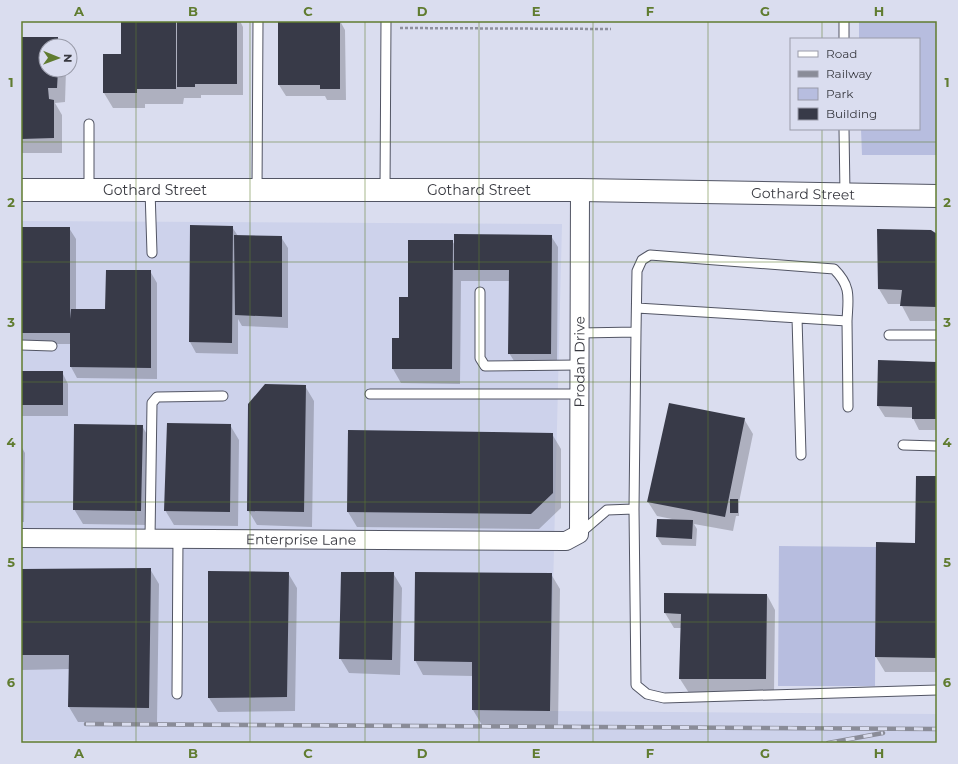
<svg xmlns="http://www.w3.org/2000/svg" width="958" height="764" viewBox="0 0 958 764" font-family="Montserrat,sans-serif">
<rect width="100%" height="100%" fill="#daddef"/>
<path fill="#cdd2eb" d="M21,221l541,3 -12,487 387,3v29l-916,-3z"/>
<path fill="#b7bddf" d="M859,21h78v134h-75l-1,-26h58v-90h-60z
M779,546l97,1 -1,139h-97z"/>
<path fill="#0003" d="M122,21h118l3,6v68h-42v3h-17l-1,6h-38v4h-32l-9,-15 18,-38z
M279,21h61l5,9 1,70h-19l-2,-4h-39l-7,-11z
M21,38h36l5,8h-16v24h20l-1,32 -10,1 7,12v38h-41z
M232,227l6,9 43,1 7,11v80l-46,-2 -4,-7v35l-42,-1 -6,-11z
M21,228h48l7,11v71h30l44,-39 7,12v96l-80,-1 -6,-11v-23h-50z
M551,236l7,11 -1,118 -41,-1 -7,-11 1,-72h-49l-1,103 -59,-1 -8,-14 16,-71 43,-57 3,4z
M937,236v85h-27l-9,-17h-13l-9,-15z
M879,361l58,2v67h-18l-6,-12 -28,-1 -7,-11z
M21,372h41l6,12v32h-47z
M305,386l9,15 -2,126 -55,-2 -9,-15z
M744,419l9,15 -14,68v14h-3l-3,15 -39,-7 3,5 -1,17 -34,-1 -5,-8 1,-17 14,-1 -15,-3 -9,-14z
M230,425l9,15 -1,86 -64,-1 -9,-15z
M142,426l9,15 -2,84 -66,-1 -9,-15z
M349,431l203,3 9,15v59l-22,21 -182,-2 -9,-15z
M21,446l4,7 -1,69h-3z
M937,477v195h-52l-9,-15 1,-114 39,1z
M150,569l9,15 -2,138h-79l-9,-15 1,-38 -49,1v-100z
M288,573l9,15 -2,123 -77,1 -9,-14z
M393,573l9,15 -2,87 -51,-2 -9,-15z
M551,574l9,15 -2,137 -76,-1 -9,-15v-34l-50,-1 -8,-15z
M767,595l8,15 -1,83h-85l-9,-14 1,-51h-7l-9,-15z"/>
<path fill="#383a48" d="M121,21h55v68h-39v4h-34v-39h18z
M177,21h60v63h-42v3h-18z
M278,21h62v68h-20v-4h-42z
M21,37h37v9h-12v24h12l-1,18h-9l1,11 5,1v38l-33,1z
M190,225l43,1 -1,117 -43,-1z
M21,227h49v92l1,-10h34l1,-39h45v98l-81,-1v-34h-49z
M877,229l54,1 6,4v73l-37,-1 2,-16 -24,-1z
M454,234l98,1 -1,119h-43l1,-84h-55z
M234,235l48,1v81l-47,-2z
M408,240h45l-1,129h-60v-31h7v-41h9z
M878,360l59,2v57h-25v-12l-35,-1z
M21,371h42v34h-42z
M265,384l41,1 -2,127 -57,-1 1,-107z
M669,403l76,15 -20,99 -78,-15z
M167,423l64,1 -1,88 -66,-1z
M74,424l69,1 -2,86 -68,-1z
M348,430l205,3v60l-22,21 -184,-2z
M916,476h21v182l-62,-1 1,-115 39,1z
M730,499h8v14h-8z
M657,519l36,1 -1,19 -36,-2z
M151,568l-2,140 -81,-1 1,-52h-48v-86z
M208,571l81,1 -2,125 -79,1z
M341,572h53l-2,88 -53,-1z
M415,572l137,1 -2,138 -78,-1v-48l-58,-1z
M664,593l103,1 -1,85h-87l2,-65 -17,-1z"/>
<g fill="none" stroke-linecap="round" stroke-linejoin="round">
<g stroke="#525564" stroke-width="11">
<path id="lane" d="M844,21v18
M844,129l1,65
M89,190v-66
M150,190l2,63
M257,190l1,-169
M385,190l1,-169
M480,292v66l5,8 94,-1
M797,318l4,137
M847,321l1,86
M636,332l-2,177 2,176 11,9 17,4 273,-8
M580,333l56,-1 1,-61 5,-11 8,-5 184,14c18,18 14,29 13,52l-210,-13
M889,335h48
M21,345l31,1
M370,394h209
M903,445l34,1
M579,534l28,-24 27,-1
M150,538l2,-135 5,-6 66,-1
M177,694l1,-156"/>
</g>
<g stroke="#525564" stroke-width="20">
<g id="street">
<path id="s1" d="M21,538l545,3 13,-7 1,-344"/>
</g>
</g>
<g stroke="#525564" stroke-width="24">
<g id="secondary">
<path id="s2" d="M21,190h559l357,6"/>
</g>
</g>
<path stroke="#8d8f9c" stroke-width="2.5" stroke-dasharray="3 2" stroke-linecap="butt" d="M400,28l211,1"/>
<use href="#lane" stroke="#fff" stroke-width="9"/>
<use href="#street" stroke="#fff" stroke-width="18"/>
<use href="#secondary" stroke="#fff" stroke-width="22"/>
<g stroke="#8a8c98" stroke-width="4.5">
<path id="rail" d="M86,724l851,5
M828,743l55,-10"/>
</g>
<use href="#rail" stroke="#daddef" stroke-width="3" stroke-dasharray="9" stroke-linecap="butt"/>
</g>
<path fill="none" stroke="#607c30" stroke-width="1" stroke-opacity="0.55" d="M136,21v722M250,21v722M365,21v722M479,21v722M593,21v722M708,21v722M822,21v18M822,129v614M21,142h916M21,262h916M21,382h916M21,502h916M21,622h916"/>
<g text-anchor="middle" stroke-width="4" stroke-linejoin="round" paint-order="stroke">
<g font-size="14" fill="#383940" stroke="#daddef">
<text dy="5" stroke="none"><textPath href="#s2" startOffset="134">Gothard Street</textPath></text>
<text dy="5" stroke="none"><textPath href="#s2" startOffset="458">Gothard Street</textPath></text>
<text dy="5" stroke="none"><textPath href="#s2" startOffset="782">Gothard Street</textPath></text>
<text dy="5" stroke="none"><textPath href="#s1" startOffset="732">Prodan Drive</textPath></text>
<text dy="5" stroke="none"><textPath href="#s1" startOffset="280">Enterprise Lane</textPath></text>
</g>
</g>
<rect width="958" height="764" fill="none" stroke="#daddef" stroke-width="44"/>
<rect x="790" y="38" width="130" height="92" fill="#daddef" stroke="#999ba9"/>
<rect x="798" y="51" width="20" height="6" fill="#ffffff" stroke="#999ba9"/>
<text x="826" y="58" font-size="12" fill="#383940">Road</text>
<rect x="798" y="71" width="20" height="6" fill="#8a8c98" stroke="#999ba9"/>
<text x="826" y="78" font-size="12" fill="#383940">Railway</text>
<rect x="798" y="88" width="20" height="12" fill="#b7bddf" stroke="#999ba9"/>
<text x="826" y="98" font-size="12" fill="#383940">Park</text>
<rect x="798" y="108" width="20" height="12" fill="#383a48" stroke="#999ba9"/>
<text x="826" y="118" font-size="12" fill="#383940">Building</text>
<g transform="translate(58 58) rotate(91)"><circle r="19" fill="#daddef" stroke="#999ba9"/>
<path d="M0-3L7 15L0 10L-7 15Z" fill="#607c30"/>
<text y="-6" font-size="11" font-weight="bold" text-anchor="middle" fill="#383940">N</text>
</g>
<rect x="22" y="22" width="914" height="720" fill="none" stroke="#607c30" stroke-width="1.5"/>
<g font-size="13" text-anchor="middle" font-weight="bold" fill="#607c30">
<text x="79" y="16">A</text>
<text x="193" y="16">B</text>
<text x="308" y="16">C</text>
<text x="422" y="16">D</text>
<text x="536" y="16">E</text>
<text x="650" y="16">F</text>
<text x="765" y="16">G</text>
<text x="879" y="16">H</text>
<text x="11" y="87">1</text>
<text x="947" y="87">1</text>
<text x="11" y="207">2</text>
<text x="947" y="207">2</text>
<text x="11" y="327">3</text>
<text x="947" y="327">3</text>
<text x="11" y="447">4</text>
<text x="947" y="447">4</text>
<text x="11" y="567">5</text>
<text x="947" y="567">5</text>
<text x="11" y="687">6</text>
<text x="947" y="687">6</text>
<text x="79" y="758">A</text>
<text x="193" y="758">B</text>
<text x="308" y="758">C</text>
<text x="422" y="758">D</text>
<text x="536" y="758">E</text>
<text x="650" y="758">F</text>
<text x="765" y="758">G</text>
<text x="879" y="758">H</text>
</g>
</svg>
